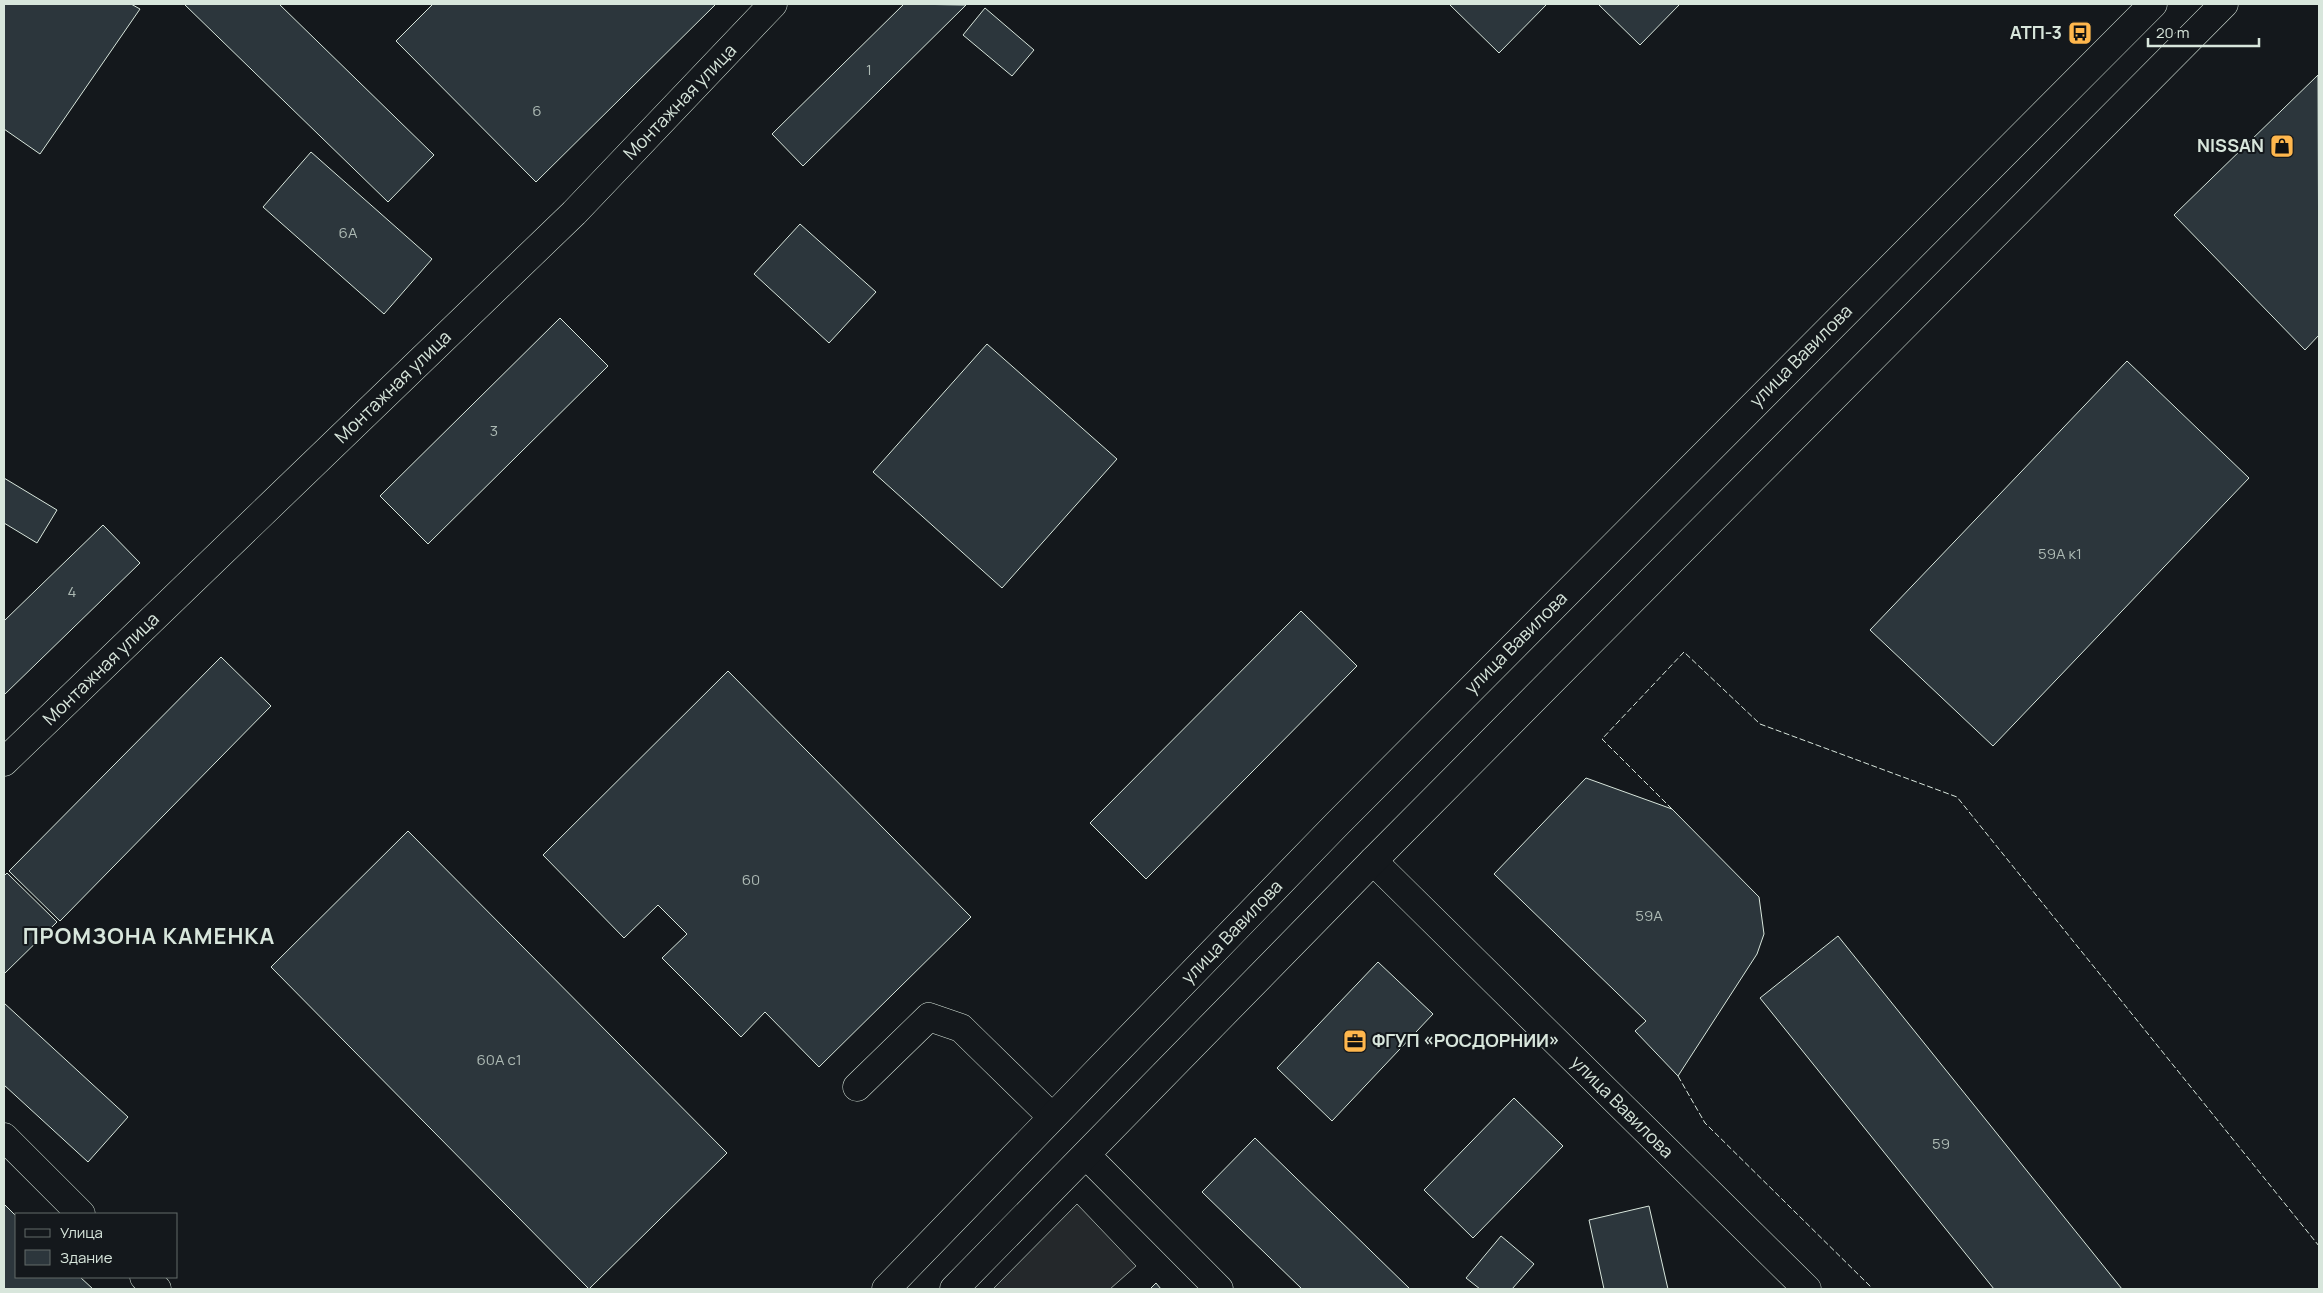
<svg xmlns="http://www.w3.org/2000/svg" width="2323" height="1293" viewBox="0 0 2323 1293" font-family="Manrope,sans-serif">
<rect width="100%" height="100%" fill="#14181c"/>
<path fill="#24282b" stroke="#939e99" d="M1077,1204l59,62 -26,23h-117z"/>
<path fill="#2c363c" stroke="#d8e6dc" d="M4,4h127l9,5 -100,145 -36,-25z
M184,4h95l155,151 -46,47z
M433,4h283l-180,178 -140,-141z
M904,4l62,1 -163,161 -31,-32z
M1449,4h98l-48,49z
M1598,4h82l-40,41z
M985,8l49,42 -22,26 -49,-41z
M2318,75l1,260 -14,15 -131,-135z
M311,152l121,107 -48,55 -121,-107z
M800,224l76,68 -47,51 -75,-69z
M560,318l48,48 -180,178 -48,-48z
M987,344l130,115 -115,129 -129,-116z
M2127,361l122,117 -256,268 -123,-116z
M4,478l53,32 -20,33 -33,-20z
M103,525l37,38 -136,132v-74z
M1301,611l56,55 -211,213 -56,-56z
M221,657l50,49 -211,215 -51,-50z
M728,671l243,246 -152,150 -54,-55 -24,25 -79,-79 25,-24 -29,-29 -34,33 -81,-83z
M1586,778l86,31 87,88 5,37 -7,20 -79,122 -43,-45 11,-10 -152,-147z
M408,831l319,322 -138,136 -318,-322z
M7,873l50,49 -53,52v-98z
M1838,936l284,353h-128l-234,-291z
M1378,962l55,52 -101,107 -55,-53z
M4,1003l124,114 -40,45 -84,-77z
M1514,1098l49,48 -90,92 -49,-48z
M1255,1138l155,151h-108l-100,-97z
M4,1204l12,12v61h64l13,12h-89z
M1649,1206l19,83h-64l-15,-69z
M1501,1236l33,28 -22,25h-32l-14,-11z
M1156,1283l5,6h-11z"/>
<g fill="none" stroke-linecap="round" stroke-linejoin="round">
<g stroke="#d8e6dc" stroke-width="29">
<path id="minor" d="M4,762l570,-549 199,-209
M1373,861l434,428
M857,1087l72,-70 32,11 91,89
M4,1137l77,77
M1086,1155l133,134
M144,1277l13,12"/>
</g>
<g stroke="#d8e6dc" stroke-width="29">
<path id="major" d="M886,1289l451,-465 816,-820
M954,1289l419,-428 851,-857"/>
</g>
<use href="#minor" stroke="#14181c" stroke-width="28"/>
<use href="#major" stroke="#14181c" stroke-width="28"/>
<path stroke="#d8e6dc" stroke-width="1" stroke-dasharray="6 2.5" stroke-linecap="butt" d="M1672,809l-70,-70 82,-87 76,72 197,73 362,449
M1678,1076l27,47 168,166"/>
</g>
<defs>
<g id="bus-square" transform="scale(1.25)"><rect x="-9" y="-9" width="18" height="18" rx="4" fill="#ffb74d" stroke="#14181c"/><path d="M-5-6H5V4H4V6H2V4H-2V6H-4V4H-5ZM-3.5-4V0h7V-4ZM-3.5 1.2v1.5H-2V1.2ZM2 1.2v1.5H3.5V1.2Z" fill="#111"/></g>
<g id="shop-square" transform="scale(1.25)"><rect x="-9" y="-9" width="18" height="18" rx="4" fill="#ffb74d" stroke="#14181c"/><path d="M-5-2.5h2.3a2.7 3.5 0 0 1 5.4 0H5L5.5 6h-11ZM-1.5-2.5h3a1.5 2.3 0 0 0-3 0Z" fill="#111"/></g>
<g id="office-square" transform="scale(1.25)"><rect x="-9" y="-9" width="18" height="18" rx="4" fill="#ffb74d" stroke="#14181c"/><path d="M-6-3h4V-5.5h4V-3h4V5H-6ZM-1-4.5V-3h2v-1.5ZM-6 0V1H6V0Z" fill="#111"/></g>
</defs>
<g fill-rule="evenodd">
<use href="#bus-square" x="2080" y="33"/>
<use href="#shop-square" x="2282" y="146"/>
<use href="#office-square" x="1355" y="1041"/>
</g>
<g text-anchor="middle" stroke-width="4" stroke-linejoin="round" paint-order="stroke">
<g font-size="15" fill="#adbab4">
<text x="869" y="75">1</text>
<text x="537" y="116">6</text>
<text x="348" y="238">6А</text>
<text x="494" y="436">3</text>
<text x="2060" y="559">59А к1</text>
<text x="72" y="597">4</text>
<text x="751" y="885">60</text>
<text x="1649" y="921">59А</text>
<text x="499" y="1065">60А с1</text>
<text x="1941" y="1149">59</text>
</g>
<g font-size="18" font-weight="bold" fill="#d8e6dc" stroke="#14181c" text-anchor="end">
<text x="2062" y="39">АТП-3</text>
<text x="2264" y="152">NISSAN</text>
<text x="1372" y="1047" text-anchor="start">ФГУП «РОСДОРНИИ»</text>
</g>
<g font-size="18" fill="#d8e6dc" stroke="#14181c">
<text transform="translate(680 102) rotate(-46)" y="6">Монтажная улица</text>
<text transform="translate(1801 356) rotate(-45)" y="6">улица Вавилова</text>
<text transform="translate(393 387) rotate(-44)" y="6">Монтажная улица</text>
<text transform="translate(1516 643) rotate(-45)" y="6">улица Вавилова</text>
<text transform="translate(101 669) rotate(-44)" y="6">Монтажная улица</text>
<text transform="translate(1232 932) rotate(-46)" y="6">улица Вавилова</text>
<text transform="translate(1622 1107) rotate(45)" y="6">улица Вавилова</text>
</g>
<g font-size="22" font-weight="bold" letter-spacing="1" fill="#d8e6dc" stroke="#14181c">
<text x="149" y="944">ПРОМЗОНА КАМЕНКА</text>
</g>
</g>
<rect width="2323" height="1293" fill="none" stroke="#d8e6dc" stroke-width="10"/>
<rect x="15" y="1213" width="162" height="65" fill="#14181c" stroke="#626a69"/>
<rect x="25" y="1229" width="25" height="8" fill="#14181c" stroke="#626a69"/>
<text x="60" y="1238" font-size="15" fill="#d8e6dc">Улица</text>
<rect x="25" y="1250" width="25" height="15" fill="#2c363c" stroke="#626a69"/>
<text x="60" y="1263" font-size="15" fill="#d8e6dc">Здание</text>
<path d="M2148 38v8h111v-8" fill="none" stroke="#d8e6dc" stroke-width="2.5"/>
<text x="2156" y="38" font-size="15" fill="#d8e6dc" stroke="#14181c" stroke-width="4" paint-order="stroke">20 m</text>
</svg>
